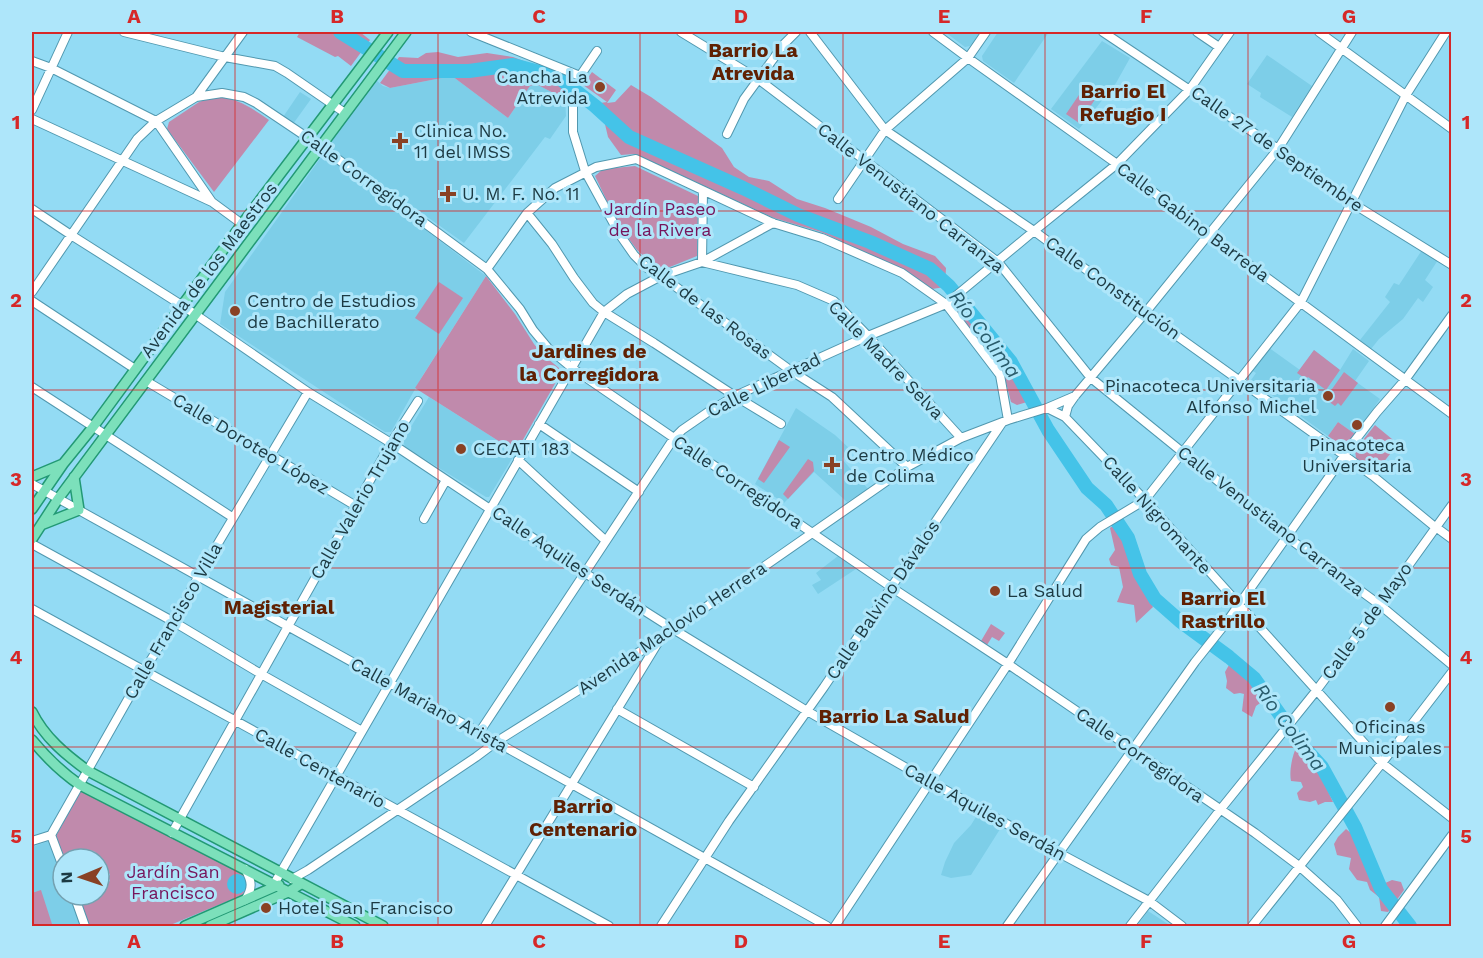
<svg xmlns="http://www.w3.org/2000/svg" width="1483" height="958" viewBox="0 0 1483 958" font-family="'Work Sans',sans-serif">
<rect width="100%" height="100%" fill="#93dbf4"/>
<path fill="#7dcee8" d="M945,32h36l-11,14 -5,1z
M998,32h51l-35,51 -31,-22 -1,-5z
M1102,41l28,17 -14,25 -37,46 -28,-20z
M1267,55l45,31 -20,31 -32,-20 1,-4 -14,-9z
M452,76l56,42 22,-32 6,-2 29,15 1,17 -16,23 -5,-2 -81,106 -137,-97 49,-66 7,6 7,2z
M300,92l11,7 -18,25 -10,-7z
M324,153l162,123 -63,99 -32,57h-6l-165,-108 5,-32z
M1422,250l16,10 -13,20 8,7 -10,15 -5,-4 -15,21 -24,20 -8,10 -11,-9 30,-38 -5,-5 9,-14 5,2z
M1268,347l32,23 14,-20 26,20 13,-21 16,12 -14,20 25,18 -25,35 -17,-12 -10,14 -77,-56 5,-7 -5,-3z
M429,397l87,55 -27,45h-3l-81,-50 -2,-7z
M796,408l39,27 15,14 -8,10 26,30 -21,13 -33,-30 -30,31 -29,-19z
M838,556l18,13 -38,25 -6,-9 9,-5 -5,-7z
M979,812l23,14 -31,49 -20,3 -10,-3 4,-13 9,-19 17,-18z
M49,841l14,38v16h6l12,31h-49v-79z
M1148,911l23,15h-34z"/>
<path fill="#c08aac" d="M300,32h60l10,8 -19,26 -13,-10 -3,1 -38,-20z
M438,52l20,5 29,-4 26,4 51,19 1,23 -29,-15 -6,2 -22,32 -56,-42 -62,12 -10,-5 19,-26 19,1 8,-5z
M592,72l24,18 -9,13 8,-1 16,-17 20,12 71,51 12,19 15,10 20,4 28,18 28,9 46,19 32,17 32,12 11,12 -1,19 -13,2 -24,-17 -87,-40 -47,-14 -139,-64 -14,1 -13,-18 -8,-34 7,-1 -24,-17z
M1083,89l13,9 -17,25 -13,-9z
M216,96c21,2 36,12 53,24l-55,72 -47,-63 2,-7 30,-20z
M635,166l63,30 -1,60 -37,15 -23,-21 -19,-26 -23,-48 8,-7z
M486,276l29,38 19,30 8,10 17,14 1,7 -44,77 -101,-64z
M439,282l24,16 -24,36 -24,-16z
M959,302l7,7 9,17 10,7 5,10 19,21v7c10,6 17,20 18,31l-10,3 -6,-3 -7,-27 -51,-68z
M1314,350l26,20 -14,20 -18,-13 -2,2 -9,-6z
M1344,372l14,11 -17,23 -3,-3 -3,3 -10,-7z
M1338,422l17,12 -10,14 -17,-12z
M1375,425l23,19 -23,29 -19,-15 -1,-8z
M779,440l11,7 -26,36 -6,-4z
M808,459l5,3 1,9 -26,28 -5,-5z
M1115,524l11,15 14,40 13,28 -17,16 -2,-18 -17,-3 6,-15 -4,-20 -8,-2 -2,-6 6,-9 -5,-22z
M991,624l14,9 -6,8 -7,-4 -5,8 -6,-4z
M1229,665l22,15 12,21 -7,5 -4,11 -10,-6 2,-17 -4,-1 -6,1 -8,-6 1,-7 -2,-9z
M1297,746l22,26 14,30h-8l-7,3 -2,-5 -6,2 -11,-2 -2,-7 6,-6 -2,-5 -10,-1c-2,-9 1,-26 6,-35z
M82,791l164,85 3,5 -2,12 -79,33h-87l-11,-31h28l7,-3 -2,-7 7,-4 -2,-5 2,-1 -3,-6 -6,2c-2,-5 1,-10 -2,-15 -7,-10 -17,-5 -21,3h-15v18l-12,-32 29,-53z
M1346,829l10,8 12,14 2,17 9,6 4,10 9,-4 9,2 3,8 -16,22 -7,-1 -2,-14 -9,-7 -3,-8 -10,-2 -8,-11 2,-11 -14,-3 -3,-11 4,-7z
M41,890l11,34 -8,2h-10l-2,-7v-26z"/>
<path fill="#44c3e8" d="M227 884a10 10 0 1 1 20 0a10 10 0 1 1-20 0Z"/>
<g fill="none" stroke-linecap="round" stroke-linejoin="round">
<path stroke="#44c3e8" stroke-width="14" d="M340,32l63,39h66l44,-6 45,12 37,29 34,31 114,51 55,27 72,27 60,27 19,17 62,76 37,68 39,58 19,17 22,33 12,36 15,25 25,22 49,36 25,21 46,65 22,24 33,60 26,62 29,37"/>
<g stroke="#5198af" stroke-width="10">
<path id="minor" d="M124,32l101,25 50,9 12,7 58,40
M471,32l109,44 17,-25
M681,32l77,47 240,183 93,116 196,159 93,68 72,60
M810,32l75,98 149,101 111,82 228,163 62,51
M933,32l35,26 149,106 92,71 243,179
M1103,32l175,117 74,54 100,62
M1197,32l22,15
M1319,32l133,97
M32,61l19,7 105,53 56,81
M196,97l26,-4 22,4 12,6 64,43 167,123 33,40 13,21 15,18 24,20 319,219 117,77 247,169 44,33 38,34 20,26
M573,99v33l12,39 35,64 14,20 13,13 14,8 129,94 42,27 75,70
M32,110l36,-78
M32,119l180,83 30,22
M727,134l17,-35 40,-55 12,-12
M703,191l-1,71 95,23 37,16 34,35 93,102
M838,199l47,-69 83,-72 18,-26
M32,209l39,26 112,71 125,86 83,51 99,66 95,64 88,56 134,82 124,71 128,71 90,48 33,25
M527,213l25,31 22,34 19,25 11,9 50,31 81,53 46,28
M487,269l40,-56 28,-25 41,-21 40,-8 137,64 49,15 80,35 44,31 54,71 8,45
M32,292l105,-153 19,-18 40,-24 47,-65
M32,301l103,68
M146,381l210,125
M32,387l200,130
M1047,408l18,9 80,83 237,263 70,55
M1065,417l3,-11 7,-10 70,-83 133,-164 74,-117
M539,424l100,68
M518,460l88,81
M32,484l795,442
M424,519l22,-39
M1437,528l15,11
M32,544l142,78 87,52 101,57
M32,609l577,317
M617,709l137,78
M479,733l195,-295 8,-8 26,-18 27,-16 133,-60 78,-32 88,-73 83,-67 73,-75 40,-57
M172,833l219,-390 27,-42
M51,835l12,32
M32,841l19,-6 93,-164 30,-49 24,-45 110,-185
M245,869c7,12 8,19 0,31
M292,879l16,-9 168,-113 20,-15 164,-103 247,-172 54,-29 47,-18 39,-12 28,-12
M274,884l330,-572 23,-18 34,-18 41,-14 71,-39
M74,895l11,31
M485,926l174,-285
M661,926l68,-105 95,-134 178,-264
M835,926l173,-262 78,-125 14,-12 45,-27 156,-198 105,-207 40,-63
M1007,926l188,-264 31,-39 127,-180 24,-31 28,-32 47,-65
M1130,926l90,-116 96,-119 64,-86 72,-100
M1252,926l130,-163 70,-91
M1385,926l67,-91"/>
</g>
<g stroke="#229974" stroke-width="12">
<path id="major" d="M32,477l31,-13
M32,509l31,-45 30,-37 149,-203 146,-192
M41,525l38,-15 -5,-33
M32,539l26,-40 348,-467
M32,712c12,25 34,43 56,59l295,155
M32,740c14,17 29,32 48,45l275,141
M185,926l94,-41
M210,926l78,-34 13,-8"/>
</g>
<use href="#minor" stroke="#fff" stroke-width="8"/>
<use href="#major" stroke="#7ce0bb" stroke-width="9"/>
</g>
<path fill="none" stroke="#d62828" stroke-width="1.5" stroke-opacity="0.55" d="M235,32v894M438,32v894M640,32v894M843,32v894M1045,32v894M1248,32v894M32,211h1420M32,390h1420M32,568h1420M32,747h1420"/>
<g fill="#894124" stroke="#aee6fa" stroke-width="2">
<circle cx="600" cy="87" r="6"/>
<path d="M397 132h6v6h6v6h-6v6h-6v-6h-6v-6h6z"/>
<path d="M445 185h6v6h6v6h-6v6h-6v-6h-6v-6h6z"/>
<circle cx="235" cy="311" r="6"/>
<circle cx="1328" cy="396" r="6"/>
<circle cx="1357" cy="425" r="6"/>
<circle cx="461" cy="449" r="6"/>
<path d="M829 456h6v6h6v6h-6v6h-6v-6h-6v-6h6z"/>
<circle cx="995" cy="591" r="6"/>
<circle cx="1390" cy="707" r="6"/>
<circle cx="266" cy="908" r="6"/>
</g>
<g text-anchor="middle" stroke-width="6" stroke-linejoin="round" paint-order="stroke">
<g font-size="18" fill="#1c3a43" stroke="#aee6fa" text-anchor="start">
<text x="588" y="83" text-anchor="end">Cancha La<tspan x="588" dy="21">Atrevida</tspan></text>
<text x="414" y="137">Clinica No.<tspan x="414" dy="21">11 del IMSS</tspan></text>
<text x="462" y="200">U. M. F. No. 11</text>
<text x="247" y="307">Centro de Estudios<tspan x="247" dy="21">de Bachillerato</tspan></text>
<text x="1316" y="392" text-anchor="end">Pinacoteca Universitaria<tspan x="1316" dy="21">Alfonso Michel</tspan></text>
<text x="1357" y="451" text-anchor="middle">Pinacoteca<tspan x="1357" dy="21">Universitaria</tspan></text>
<text x="473" y="455">CECATI 183</text>
<text x="846" y="461">Centro Médico<tspan x="846" dy="21">de Colima</tspan></text>
<text x="1007" y="597">La Salud</text>
<text x="1390" y="733" text-anchor="middle">Oficinas<tspan x="1390" dy="21">Municipales</tspan></text>
<text x="278" y="914">Hotel San Francisco</text>
</g>
<g font-size="18" fill="#1c3a43" stroke="#aee6fa">
<text transform="translate(1277 149) rotate(35)" y="6">Calle 27 de Septiembre</text>
<text transform="translate(364 178) rotate(36)" y="6">Calle Corregidora</text>
<text transform="translate(911 198) rotate(38)" y="6">Calle Venustiano Carranza</text>
<text transform="translate(1193 222) rotate(37)" y="6">Calle Gabino Barreda</text>
<text transform="translate(209 270) rotate(-53)" y="6">Avenida de los Maestros</text>
<text transform="translate(1113 288) rotate(36)" y="6">Calle Constitución</text>
<text transform="translate(705 307) rotate(37)" y="6">Calle de las Rosas</text>
<text transform="translate(886 360) rotate(46)" y="6">Calle Madre Selva</text>
<text transform="translate(764 385) rotate(-26)" y="6">Calle Libertad</text>
<text transform="translate(251 444) rotate(31)" y="6">Calle Doroteo López</text>
<text transform="translate(738 482) rotate(34)" y="6">Calle Corregidora</text>
<text transform="translate(360 500) rotate(-60)" y="6">Calle Valerio Trujano</text>
<text transform="translate(1157 515) rotate(48)" y="6">Calle Nigromante</text>
<text transform="translate(1271 521) rotate(38)" y="6">Calle Venustiano Carranza</text>
<text transform="translate(569 561) rotate(34)" y="6">Calle Aquiles Serdán</text>
<text transform="translate(883 600) rotate(-56)" y="6">Calle Balvino Dávalos</text>
<text transform="translate(173 621) rotate(-60)" y="6">Calle Francisco Villa</text>
<text transform="translate(1367 621) rotate(-54)" y="6">Calle 5 de Mayo</text>
<text transform="translate(672 628) rotate(-34)" y="6">Avenida Maclovio Herrera</text>
<text transform="translate(429 705) rotate(29)" y="6">Calle Mariano Arista</text>
<text transform="translate(1140 755) rotate(35)" y="6">Calle Corregidora</text>
<text transform="translate(320 768) rotate(29)" y="6">Calle Centenario</text>
<text transform="translate(985 812) rotate(29)" y="6">Calle Aquiles Serdán</text>
</g>
<g font-size="18" fill="#76155c" stroke="#aee6fa">
<text x="660" y="215">Jardín Paseo<tspan x="660" dy="21">de la Rivera</tspan></text>
<text x="173" y="878">Jardín San<tspan x="173" dy="21">Francisco</tspan></text>
</g>
<g font-size="20" font-weight="bold" fill="#602103" stroke="#aee6fa">
<text x="753" y="57">Barrio La<tspan x="753" dy="23">Atrevida</tspan></text>
<text x="1123" y="98">Barrio El<tspan x="1123" dy="23">Refugio I</tspan></text>
<text x="589" y="358">Jardines de<tspan x="589" dy="23">la Corregidora</tspan></text>
<text x="1223" y="605">Barrio El<tspan x="1223" dy="23">Rastrillo</tspan></text>
<text x="279" y="614">Magisterial</text>
<text x="894" y="723">Barrio La Salud</text>
<text x="583" y="813">Barrio<tspan x="583" dy="23">Centenario</tspan></text>
</g>
<g font-size="20" font-style="italic" fill="#295c6c" stroke="#aee6fa">
<text transform="translate(985 334) rotate(53)" y="7">Río Colima</text>
<text transform="translate(1290 727) rotate(53)" y="7">Río Colima</text>
</g>
</g>
<rect width="1483" height="958" fill="none" stroke="#aee6fa" stroke-width="66"/>
<g transform="translate(81 877) rotate(268)"><circle r="28" fill="#aee6fa" stroke="#74a1b1" stroke-width="1.5"/>
<path d="M0-4.5L10 22L0 15L-10 22Z" fill="#894124"/>
<text y="-9" font-size="16" font-weight="bold" text-anchor="middle" fill="#1c3a43">N</text>
</g>
<rect x="33" y="33" width="1417" height="892" fill="none" stroke="#d62828" stroke-width="2"/>
<g font-size="20" text-anchor="middle" font-weight="bold" fill="#d62828">
<text x="134" y="23">A</text>
<text x="337" y="23">B</text>
<text x="539" y="23">C</text>
<text x="741" y="23">D</text>
<text x="944" y="23">E</text>
<text x="1146" y="23">F</text>
<text x="1349" y="23">G</text>
<text x="16" y="129">1</text>
<text x="1466" y="129">1</text>
<text x="16" y="307">2</text>
<text x="1466" y="307">2</text>
<text x="16" y="486">3</text>
<text x="1466" y="486">3</text>
<text x="16" y="664">4</text>
<text x="1466" y="664">4</text>
<text x="16" y="843">5</text>
<text x="1466" y="843">5</text>
<text x="134" y="948">A</text>
<text x="337" y="948">B</text>
<text x="539" y="948">C</text>
<text x="741" y="948">D</text>
<text x="944" y="948">E</text>
<text x="1146" y="948">F</text>
<text x="1349" y="948">G</text>
</g>
</svg>
